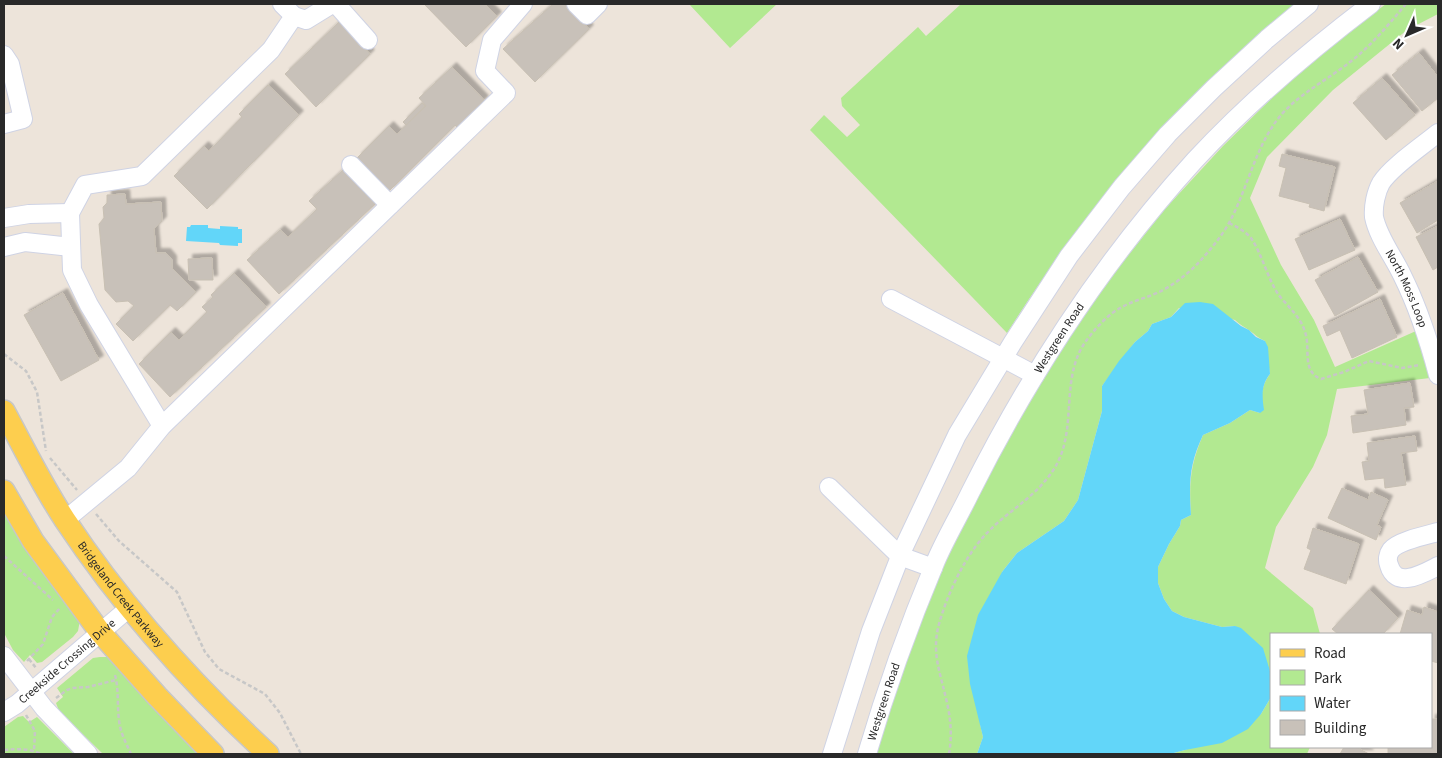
<svg xmlns="http://www.w3.org/2000/svg" width="1442" height="758" viewBox="0 0 1442 758" font-family="'Source Sans 3',sans-serif">
<defs>
<filter id="shadow"><feDropShadow dx="4.5" dy="-4.5" stdDeviation="1" flood-color="#0004"/></filter>
</defs>
<rect width="100%" height="100%" fill="#ede4da"/>
<path fill="#b2e991" d="M689,4h88l-47,44z
M961,4h337c-18,13 -35,29 -52,44 -95,81 -172,180 -239,285l-197,-203 14,-15 23,22 13,-12 -18,-19 -1,-8 77,-71 8,9z
M1386,4h52v10l-31,16 -74,60 -66,67 -17,41 31,67 33,55 21,47 81,-36 14,47 -93,11 -10,46 -14,32 -37,60 -11,41 48,40 7,26h-49v55l-1,-18 -35,-45 -13,1 -38,-10 -12,-6 -8,-12 -6,-16v-16l11,-23 11,-18 1,-6 10,-5c-2,-32 -1,-50 12,-80l27,-12 20,-13 10,3c1,-14 1,-28 10,-39l-5,-33c-7,-3 -9,-6 -15,-10 -5,-4 -10,-6 -15,-11l-56,-12 -8,9 -19,7 -4,7 -13,11 -33,44v25l-24,89 -14,21 -47,32 -15,19 -22,152 3,13 -6,17h-101l45,-138 49,-112 81,-143 59,-83 55,-69 58,-63 55,-54 74,-63z
M4,506l76,114 -2,11 -5,6 -31,25 -5,1 -7,-8 -6,7 -11,-12 -9,-17z
M100,657h9l93,97h-99l-44,-43 -3,-8 7,-6 -6,-9 36,-30z
M1271,697v50h39l-3,7h-137l15,-4 76,-36z
M23,716l6,6 8,-5 37,37h-70v-27l14,-10z"/>
<path fill="#62d6f9" d="M191,225h17v3l12,1v-3l18,1v2h4v14h-4v3l-18,-1 -1,-2 -33,-2 1,-14h3z
M1200,302l13,2 28,22 8,4 7,7 9,4 3,6 2,27c-9,11 -8,22 -6,36l-4,3 -10,-3 -20,13 -27,12c-14,30 -14,48 -12,80l-10,5 -1,6 -11,18 -11,23v16l6,16 8,12 12,6 38,10 13,-1 6,2 22,20 7,23 1,26 -10,17 -13,15 -26,14 -37,7 -15,4h-193l6,-17 -13,-53 -3,-28 11,-41 24,-43 15,-19 47,-32 14,-21 24,-89v-25l17,-25 16,-19 13,-11 4,-7 19,-7 14,-14z"/>
<path fill="#c8c1b9" stroke="#c8c0b3" filter="url(#shadow)" d="M424,4h61l12,12 -31,31z
M553,4h12l24,25 -54,53 -32,-33z
M339,22l31,32 -54,53 -31,-33z
M1419,53l19,24v21l-16,13 -30,-36z
M452,67l32,33 -27,27 -2,-2 -66,66 -32,-33 32,-32 8,8 29,-28 -7,-8z
M1382,78l33,37 -29,25 -33,-37z
M268,85l31,30 -92,94 -33,-33 30,-30 5,5 33,-34 -3,-3z
M422,103l3,3 -19,19 -3,-3z
M1282,154l53,13 -11,44 -15,-4 1,-3 -31,-8 7,-28 -7,-2z
M343,170l32,34 -96,90 -32,-34 33,-30 8,7 29,-28 -8,-8z
M1438,181v39l-21,13 -17,-30z
M125,194l1,10 35,-2 1,19 -8,8 2,24h10l6,7v8l24,24 -19,19 -7,-6 -37,36 -17,-17 18,-18 -6,-5 -12,1 -11,-12 -6,-66 5,-6 -1,-11 4,-4v-8z
M1340,219l15,31 -46,20 -14,-31z
M1438,226v41l-5,3 -17,-33z
M1358,257l20,35 -43,24 -20,-36z
M212,258l1,22h-24l-1,-21z
M234,273l32,34 -96,90 -31,-33 32,-32 8,8 28,-28 -5,-5 11,-10 -2,-2z
M63,293l36,67 -38,21 -37,-66z
M1380,299l17,38 -45,21 -12,-28 -13,6 -4,-10z
M1410,383l4,24 -10,1 2,17 -53,8 -2,-17 17,-2 -4,-24z
M1415,436l2,15 -16,2 5,32 -21,3 -1,-10 -19,2 -3,-18 7,-1 -2,-18z
M1342,488l26,12 3,-8 17,8 -11,25 4,2 -5,13 -48,-22z
M1313,528l46,16 -13,40 -42,-15 7,-19 -4,-2z
M1369,590l29,28 -15,16h-45l-6,-5z
M1424,607l14,5v51l-7,-2v-27h-31l7,-24 15,5z
M1431,719h7v35h-50v-7h43z
M1344,747h12l13,7h-29z"/>
<g fill="none" stroke-linecap="round" stroke-linejoin="round">
<g stroke="#cfd3e4" stroke-width="20">
<g id="minor">
<path d="M336,4l32,36"/>
<path d="M576,4l11,11 11,-11"/>
<path d="M294,16l12,4 26,-16"/>
<path d="M4,55l6,9 13,55 -19,5"/>
<path id="s1" d="M1438,133c-16,13 -47,34 -57,50 -5,9 -8,23 -7,34 4,20 19,39 28,58 16,32 27,66 36,100"/>
<path d="M351,165l39,40"/>
<path d="M4,218l25,-4 41,-1"/>
<path d="M4,247l21,-5 46,5"/>
<path d="M891,299l144,76"/>
<path d="M162,426l-73,-121 -17,-35 -2,-57 15,-28 57,-9 129,-126 23,-34 -12,-12"/>
<path d="M829,487l71,69 33,12"/>
<path d="M65,520l63,-52 34,-42 344,-333 -21,-22 7,-31 31,-36"/>
<path d="M1438,532c-11,3 -40,9 -47,18 -3,4 -4,10 -2,15 7,25 35,8 49,1"/>
<path d="M4,656l40,52 44,46"/>
<path id="s2" d="M4,712l13,-8 112,-96"/>
<path d="M832,754l39,-123 32,-82 54,-114 56,-93 56,-86 53,-69 46,-53 46,-46 53,-49 42,-35"/>
<path id="s3" d="M867,754c19,-65 42,-129 68,-191 10,-24 24,-47 35,-70 60,-120 135,-234 225,-333 53,-57 114,-109 176,-156"/>
</g>
</g>
<g stroke="#c7c7c7" stroke-width="24">
<g id="major">
<path id="s4" d="M4,411c20,37 38,74 61,109 57,86 127,164 203,234"/>
<path d="M4,491l29,50 67,91 57,64 56,58"/>
</g>
</g>
<path stroke="#c7c7c7" stroke-width="2.5" stroke-dasharray="4 2.5" stroke-linecap="butt" d="M1229,223c8,4 16,8 22,15 11,16 16,39 27,56 9,12 23,23 27,38 6,17 -4,39 16,47l23,-7 25,-11 33,7 18,-3
M4,354l22,17 11,21 9,59
M50,458l27,32
M96,514l23,27 58,51 28,60 14,17 46,25 15,19 21,41
M4,556l49,44
M29,659l7,9
M27,661l16,-17 9,-27 8,-9
M115,675c4,15 2,30 4,45 1,12 7,23 12,34
M56,698l11,-8 6,-2 15,-1 28,-7
M26,715l9,16 -1,20
M4,750c14,-1 24,-2 37,4
M949,754c3,-17 2,-34 -2,-51 -6,-29 -16,-49 -8,-79 8,-29 26,-69 48,-91 22,-23 46,-34 65,-61 28,-40 6,-92 34,-131 9,-12 20,-25 34,-33 12,-7 26,-10 39,-16 15,-7 30,-19 41,-31 11,-12 21,-24 29,-38 18,-33 25,-72 48,-103 19,-25 49,-39 73,-58 22,-17 39,-38 56,-58"/>
<use href="#minor" stroke="#fff" stroke-width="18"/>
<use href="#major" stroke="#fdce4e" stroke-width="21"/>
</g>
<g text-anchor="middle" stroke-width="5" stroke-linejoin="round" paint-order="stroke">
<g font-size="12" fill="#292929" stroke="#fff">
<text dy="4" stroke="none"><textPath href="#s1" startOffset="190">North Moss Loop</textPath></text>
<text dy="4" stroke="none"><textPath href="#s3" startOffset="460">Westgreen Road</textPath></text>
<text dy="4" stroke="none"><textPath href="#s4" startOffset="218">Bridgeland Creek Parkway</textPath></text>
<text dy="4" stroke="none"><textPath href="#s2" startOffset="81">Creekside Crossing Drive</textPath></text>
<text dy="4" stroke="none"><textPath href="#s3" startOffset="55">Westgreen Road</textPath></text>
</g>
</g>
<rect width="1442" height="758" fill="none" stroke="#292929" stroke-width="10"/>
<rect x="1270" y="633" width="162" height="115" fill="#ffffff" stroke="#a9a9a9"/>
<rect x="1280" y="649" width="25" height="8" fill="#fdce4e" stroke="#a9a9a9"/>
<text x="1314" y="658" font-size="15" fill="#292929">Road</text>
<rect x="1280" y="670" width="25" height="15" fill="#b2e991" stroke="#a9a9a9"/>
<text x="1314" y="683" font-size="15" fill="#292929">Park</text>
<rect x="1280" y="696" width="25" height="15" fill="#62d6f9" stroke="#a9a9a9"/>
<text x="1314" y="708" font-size="15" fill="#292929">Water</text>
<rect x="1280" y="720" width="25" height="15" fill="#c8c1b9" stroke="#a9a9a9"/>
<text x="1314" y="733" font-size="15" fill="#292929">Building</text>
<g transform="translate(1407 35) rotate(225)" stroke="#ffffff" stroke-width="4" paint-order="stroke">
<path d="M0-4L9 19L0 12L-9 19Z" fill="#292929"/>
<text y="-8" font-size="14" font-weight="bold" text-anchor="middle" fill="#292929">N</text>
</g>
</svg>
